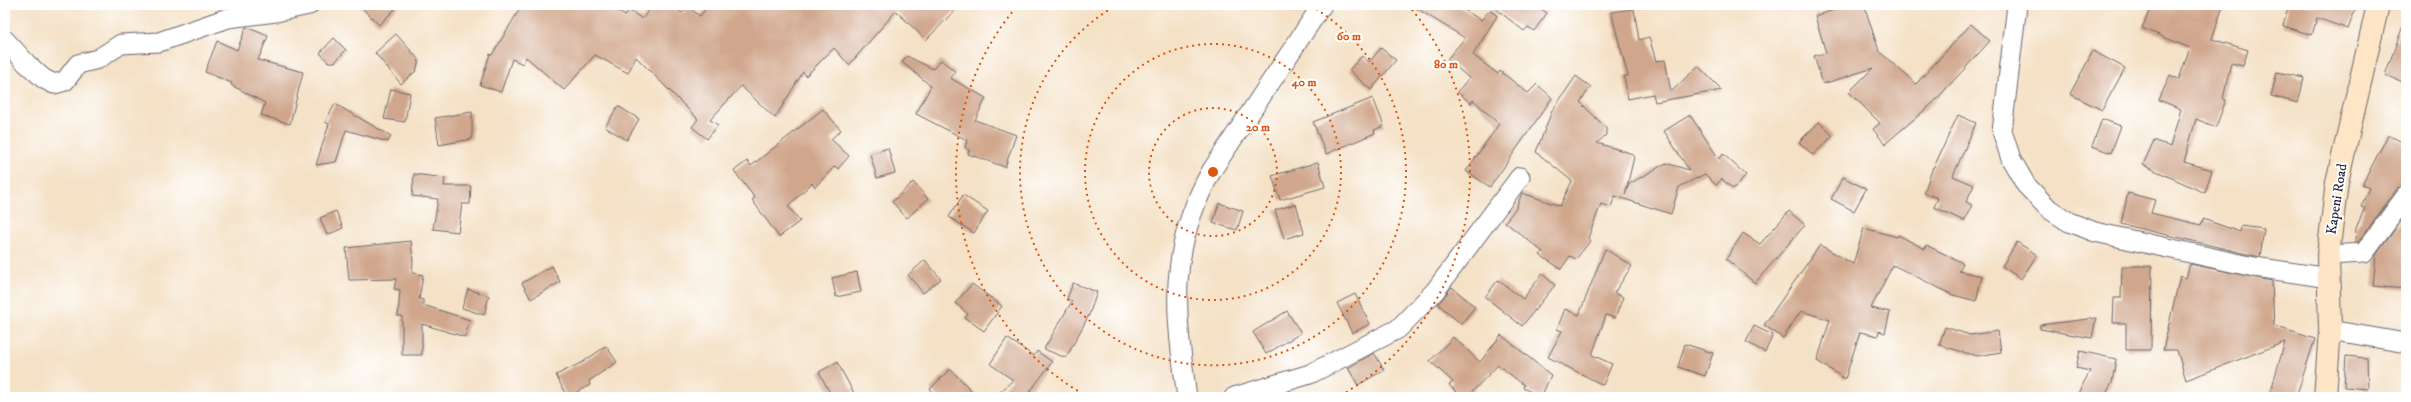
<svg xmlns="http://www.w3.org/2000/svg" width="2411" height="402" viewBox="0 0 2411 402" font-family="'IM FELL DW Pica',serif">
<rect width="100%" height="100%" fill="#fff"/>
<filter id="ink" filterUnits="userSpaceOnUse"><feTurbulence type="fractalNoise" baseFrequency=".025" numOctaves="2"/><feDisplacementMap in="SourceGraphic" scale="8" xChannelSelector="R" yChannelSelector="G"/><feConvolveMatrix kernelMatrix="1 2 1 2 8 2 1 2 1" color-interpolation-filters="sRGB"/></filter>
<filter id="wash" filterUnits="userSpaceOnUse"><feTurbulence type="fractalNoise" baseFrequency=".012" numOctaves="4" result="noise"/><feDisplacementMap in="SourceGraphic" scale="16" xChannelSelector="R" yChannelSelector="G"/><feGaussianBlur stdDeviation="0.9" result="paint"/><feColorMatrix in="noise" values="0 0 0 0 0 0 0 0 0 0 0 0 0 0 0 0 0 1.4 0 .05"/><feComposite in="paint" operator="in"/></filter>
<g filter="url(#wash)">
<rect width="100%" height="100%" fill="#f4e1c6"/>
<g id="blocks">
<path fill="#d0a78d" d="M359,5h40l-20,20z
M522,5h87l16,11 4,-6 13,9 11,-14h19l10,8 6,-6 12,9 9,-11h251l-34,35 -30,-29 -47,54 -15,-17 -28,28 -3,-4 -28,46 -34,-32 -31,34 8,5 -11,14 -15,-12 6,-8 -62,-62 -8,16 -33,-18 -31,35 -38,-33 -3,7 -11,-5 -11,33 -21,-7 10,-31 2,1z
M1411,5h45l25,15 9,-10 7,6 -24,39 25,19 2,-3 28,22 9,-9 15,14 -62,89 -24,-16 33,-47 -26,-24 -2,3 -14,-11 12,-14 -22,-19 18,-21z
M1491,5h45l11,8 -13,18 -6,-4 -4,4z
M1850,5h14l15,46 37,33 55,-60 19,17 -57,62 -48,41 -12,-15 7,-6 -31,-31 24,-24 -50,16 -9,-28 12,-3 -11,-37z
M2152,5h71l-11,34 36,11 -5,16 -12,-3 -8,36 3,1 -10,27 -20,-8 -12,43 28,8 -7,23 -62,-28 11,-25 16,7 11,-38 -22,-9 11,-25 9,4 11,-31 -48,-20z
M2289,5h68l-9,24 -31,-11 -5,17 -29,-9z
M1634,9l5,31 10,-3 7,24 9,-1 6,32 27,-26 24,24 -67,12 -2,-8 -25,5 -4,-23h4l-17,-64z
M2404,23l2,1v59l-21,-8z
M246,27l22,9 -10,24 45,12 -13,52 -29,-9 4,-12 -34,-18 1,-2 -27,-11 12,-31 20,9z
M396,34l23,26 -3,11 -15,13 -26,-31z
M334,38l12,12 -11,12h-7l-8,-9z
M1381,48l15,12 -25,30 -22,-20 13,-14 7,6z
M2093,51l32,17 -23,42 -32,-16z
M907,56l26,13 8,-9 15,12 -6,6 36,20 -11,22 41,15 -11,32 -37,-13 1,-4 -4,-2 2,-8 -51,-26 15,-28 -29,-24z
M2277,72l27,6 -6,25 -27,-7z
M1576,76l15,11 -11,15 26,26v7l-9,8 33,10 4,4 -9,38 4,-11 37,-21 23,7 -25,-39 26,-16 29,44 4,-5 23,21 -13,14 -11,-10 -6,6 -11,-11 -26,13 -8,27 -56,-18 -4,11 -10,-3 -13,34 3,2 -15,19 -6,-3 -9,13 -21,-14 3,-3 -38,-30 11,-14 6,-15 38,13 12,-25 -36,-29 16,-41z
M391,89l19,4 -5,29 -21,-3z
M1373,98l11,28 -10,4 1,3 -49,21 -13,-32z
M335,104l56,32 -3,6 -42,-12 -10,32 -20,3 13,-41 -4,-2z
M618,106l21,13 -12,21 -22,-13z
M823,109l18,21 -10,9 18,17 -11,13 -3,-3 -20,21 -3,-4 -24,23 12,15 -21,16 -27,-37 3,-2 -21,-27 13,-10 4,5z
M472,112v27l-33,6 -4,-27z
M1958,115l18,8 -23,53 21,9 -8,17 6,3 -8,16 -30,-14 4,-9 -14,-5 9,-26h1z
M2102,119l19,7 -10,27 -19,-7z
M1819,122l14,14 -20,19 -14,-13z
M2388,135l18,9v41l-9,4 -39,53h-3l1,-14 9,-20 -4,-1 8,-19 -7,-3z
M888,148l7,25 -18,5 -7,-24z
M1318,162l7,25 -45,13 -8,-24z
M414,174l31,4 -1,8h27l-1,18h-8l-4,28 -25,-3 5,-30 -26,-3z
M1843,177l23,12 -12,22 -23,-12z
M913,182l15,17 -21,19 -15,-16z
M2128,193l27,7 -4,13 50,12 2,-6 37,13 1,-6 23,3 -4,28 -139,-33z
M963,195l25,16 -14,22 -25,-16z
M1219,203l24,8 -6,19 -24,-7z
M1296,204l8,29 -20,6 -9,-29z
M336,211l7,17 -16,7 -7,-17z
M1789,211l16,14 -50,58 -29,-24 17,-26 17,11z
M2406,215v74l-33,-3 3,-31z
M1864,228l33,9 1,-2 27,14 1,-4 37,18 -4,8 23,5 -6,25 -23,-6 -60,-30 -22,43 19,4 -5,21 -6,-2 -1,5 -18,-4 -15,47 -28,-18 13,-41 -29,-9 -18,27 -19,-13 56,-80 33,19z
M411,241l2,21 -1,11 11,2 -4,24 4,1v5l47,15 -5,17 -43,-13v31h-20v-39h-4l2,-26 -6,-1 2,-10 -47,1 -3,-32z
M2017,242l20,13 -16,24 -19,-13z
M1605,249l27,17 -18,27 9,4 -8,21 -9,-3 -14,40 20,9 -9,21 -55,-28 14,-26 -5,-2 8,-20 14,6z
M925,260l16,19 -18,14 -15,-18z
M2190,264l82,17 2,45 41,13 -19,58h-27l16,-55 -99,38 -9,-30h-14l17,-74 6,2z
M552,266l8,16 -29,17 -9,-16z
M2122,266h30l-1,84h-25v-27h-13l1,-25h7z
M857,272l4,20 -25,5 -4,-19z
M1542,274l13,11 -33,41 -37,-29 13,-17 25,19z
M1073,283l24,9 -8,23 -23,43 -22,-9 28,-48 -5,-2z
M972,284l30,22 -18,25 -19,-13 3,-4 -13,-11z
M1452,287l23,20 -14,17 -23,-20z
M468,289l21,7 -5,19 -22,-7z
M1355,294l15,30 -18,9 -15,-30z
M1287,311l14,22 -35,21 -13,-22z
M2096,318l-4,20 -52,-9v-4z
M1754,326l19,9 -8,17 -19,-10z
M1945,327l25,8 28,-4 3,21 -24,4 -38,-11z
M1501,335l50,40 -10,22 -18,-9 1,-3 -26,-20 -31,32h-6l-12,-12 4,-3 -23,-21 23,-24 27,25z
M1007,338l27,18 3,-5 15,11 -26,35h-31l18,-17 -23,-16z
M1685,344l28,9 -8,23 -27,-9z
M606,346l11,16 -28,19 1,4 -23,12 -11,-22 27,-13z
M2080,351l36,8 -4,24 -8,14h-28l14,-26 -14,-3z
M1374,353l10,17 -26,15 -10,-17z
M2346,356l21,2 1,31 -24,-2z
M837,362l19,35h-24l-13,-25z
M950,369l28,28h-40l-8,-8z"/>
</g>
</g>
<g filter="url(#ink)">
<use href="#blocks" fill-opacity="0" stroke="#6c656c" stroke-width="1"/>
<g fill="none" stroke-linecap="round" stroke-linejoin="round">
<g stroke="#6c656c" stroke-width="21">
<path id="street" d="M2017,5l-15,126 9,28 15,26 23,24 20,13 26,10 159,35 75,11
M5,40l21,23 18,16 10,5 11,-3 13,-17 20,-5 23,-15 38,-2 69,-24 48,-6 33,-7
M2328,255l36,-2 42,-57
M2330,330l76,13
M1187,397c-12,-87 -20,-147 25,-227l110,-165
M1234,397l76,-23 88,-45 37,-38 85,-114"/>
</g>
<g stroke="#6c656c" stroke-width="24">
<path id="secondary" d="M2325,397l5,-67 -2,-75 9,-73 41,-177"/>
</g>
<use href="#street" stroke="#fff" stroke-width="19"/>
<use href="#secondary" stroke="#fde5c5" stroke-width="22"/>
</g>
</g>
<g fill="none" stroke="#de560e" stroke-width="2" stroke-dasharray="2 4">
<circle cx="1213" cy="172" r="64"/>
<circle cx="1213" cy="172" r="128"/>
<path d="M1311 6A193 193 0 1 1 1115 6"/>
<path d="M1088 397A257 257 0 0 1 1018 5M1408 5A257 257 0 0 1 1338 397"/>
</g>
<g text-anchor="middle" stroke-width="4" stroke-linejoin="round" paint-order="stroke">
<g font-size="14" fill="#22223b" stroke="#fff">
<text transform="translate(2336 199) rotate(-81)" y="5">Kapeni Road</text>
</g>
</g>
<circle cx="1213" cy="172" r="6" fill="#de560e" stroke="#fff" stroke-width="2"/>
<g font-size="12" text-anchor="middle" font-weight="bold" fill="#de560e" stroke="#fff" stroke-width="4" stroke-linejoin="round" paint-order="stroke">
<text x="1349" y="40">60 m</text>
<text x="1446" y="68">80 m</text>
<text x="1304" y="86">40 m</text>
<text x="1258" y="131">20 m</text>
</g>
<rect width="2411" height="402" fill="none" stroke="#fff" stroke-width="20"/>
</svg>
